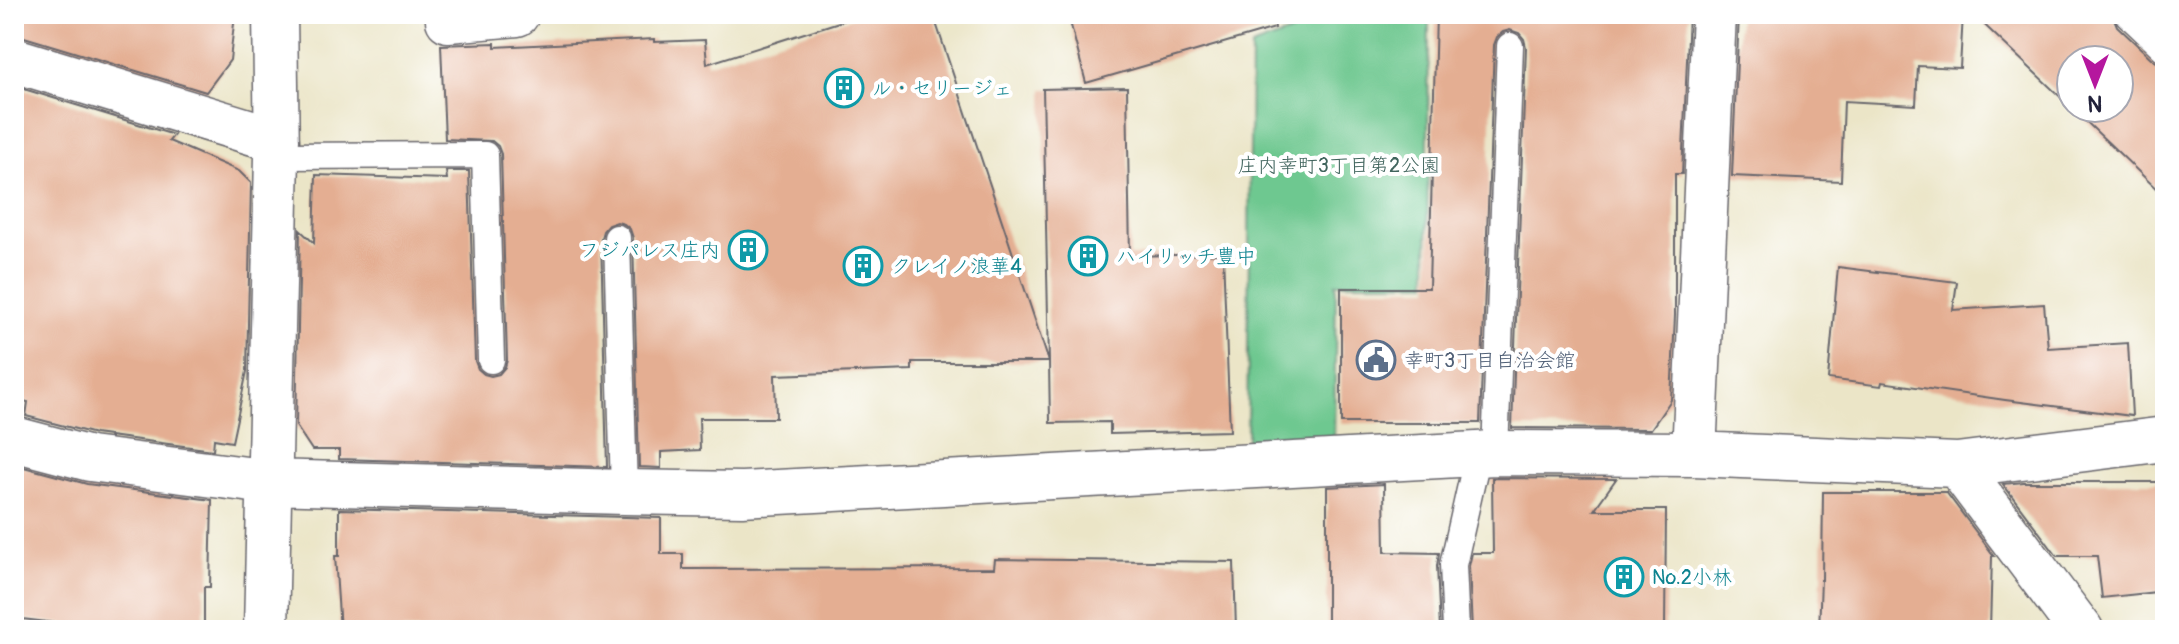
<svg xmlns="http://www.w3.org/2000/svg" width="2179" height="644" viewBox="0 0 2179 644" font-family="Pangolin,'Klee One',sans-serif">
<rect width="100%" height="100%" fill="#fff"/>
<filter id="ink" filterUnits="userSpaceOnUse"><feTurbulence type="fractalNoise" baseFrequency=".0125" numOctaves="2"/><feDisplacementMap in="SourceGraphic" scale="16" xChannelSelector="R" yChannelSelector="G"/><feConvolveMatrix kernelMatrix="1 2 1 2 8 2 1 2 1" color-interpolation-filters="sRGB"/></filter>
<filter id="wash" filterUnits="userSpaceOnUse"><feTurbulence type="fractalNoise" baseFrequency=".006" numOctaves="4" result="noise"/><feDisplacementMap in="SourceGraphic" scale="32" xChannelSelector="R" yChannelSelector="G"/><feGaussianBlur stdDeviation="1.8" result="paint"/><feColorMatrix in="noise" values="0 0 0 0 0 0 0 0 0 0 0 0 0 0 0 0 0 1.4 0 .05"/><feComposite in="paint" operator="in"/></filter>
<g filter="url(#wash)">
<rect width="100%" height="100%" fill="#ebe5c7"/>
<path fill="#6ec890" stroke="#487566" stroke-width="2" d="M1341,14h88l-2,269h-91l-2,164 -87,-2 4,-398z"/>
<g id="blocks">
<path fill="#e4ae92" d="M14,14h221l-5,46 -24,32 -185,-56h-7z
M864,14h69l116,348 -6,-273 84,-2 3,169 93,-2 7,177 -120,3v-12l-60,1 -1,-61h-137v8l-137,5 1,43h-77l1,32 -39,2v16l-22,-1 -6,-229 -3,-9 -6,-5 -7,-2 -9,3 -5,6 -2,7 6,229 -268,-8v-9h-27l-16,-24 4,-196 14,13 2,-68 131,4 -1,-8h23l6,190 3,8 6,5 7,2 8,-2 6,-7 2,-7 -6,-206 -3,-8 -6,-5 -47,-2 -4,-94 54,-2v4l159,-8v3l51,-2 2,24z
M1068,14h205l2,14 -189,55z
M1436,14h253l-7,160h-7v141l-4,85 -20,29 -139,-1 14,-381 -2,-8 -5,-6 -9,-3 -7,2 -6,5 -3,8 -14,378h-139v-135h88z
M1739,14h224l-3,54 -42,-2 -2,39 -72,-4 -3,80 -109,-5z
M1973,14h139l5,12 37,35 11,4v132l-93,-89h47v-48h-48v47z
M14,86l160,49 -5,6 70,30 12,12 -4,188 -15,71 -18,-3 -1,11 -118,-16 -69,-18 2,-14 -14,-3z
M1838,267l119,15 -4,28 91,-6 4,44 80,-5 4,73 -127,-16 -123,-18 -1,4 -53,-7z
M16,465l71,19 125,16 -2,87h-6v43h-90l-100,-12v-142z
M1492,478l124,1 -22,31h72l-1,120h-193l-3,-64 3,-13h21z
M2024,482h141v109l-63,7 -5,-42h-40l-54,-72z
M1384,484l1,68 54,1 -2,13 3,64h-113v-143z
M1823,492h123l48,64h-2l-2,74h-171l2,-50h1z
M339,509l322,9v36h22v15l311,-1 1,-9 239,3 2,68h-896l-5,-74h4z"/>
</g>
</g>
<g filter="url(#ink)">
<use href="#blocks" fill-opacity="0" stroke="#68666c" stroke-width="2"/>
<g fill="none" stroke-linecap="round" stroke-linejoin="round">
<g stroke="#68666c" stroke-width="29">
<path id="service" d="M2128,14l37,35
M277,156l208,-1 6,205
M617,238l7,254
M1495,453l15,-407
M1456,630l-3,-65 25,-111"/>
</g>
<g stroke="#68666c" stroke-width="47">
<path id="minor" d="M448,20l69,-6
M14,60l263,80
M14,439l76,20 179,23 355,10 118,2 753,-41 199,1 263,11 208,-26
M1694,454l20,-440
M1957,465l124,165
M266,630l11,-474 -2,-142"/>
</g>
<use href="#service" stroke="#fff" stroke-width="26"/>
<use href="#minor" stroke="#fff" stroke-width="44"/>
</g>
</g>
<defs>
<g id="building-ring" transform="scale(2)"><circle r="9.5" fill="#fff" stroke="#0f9aa8" stroke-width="1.5"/><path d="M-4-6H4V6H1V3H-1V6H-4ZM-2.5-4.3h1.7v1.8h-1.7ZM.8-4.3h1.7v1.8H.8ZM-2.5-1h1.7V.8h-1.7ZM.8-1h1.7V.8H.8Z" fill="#0f9aa8"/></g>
<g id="civic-ring" transform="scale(2)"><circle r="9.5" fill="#fff" stroke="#5c6f8a" stroke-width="1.5"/><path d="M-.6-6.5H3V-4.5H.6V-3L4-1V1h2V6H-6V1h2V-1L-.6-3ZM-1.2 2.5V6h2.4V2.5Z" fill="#5c6f8a"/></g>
</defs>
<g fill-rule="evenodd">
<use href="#building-ring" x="844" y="88"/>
<use href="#building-ring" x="748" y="250"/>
<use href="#building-ring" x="1088" y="256"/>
<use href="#building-ring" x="863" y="266"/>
<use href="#civic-ring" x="1376" y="360"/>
<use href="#building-ring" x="1624" y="577"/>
</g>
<g text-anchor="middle" stroke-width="8" stroke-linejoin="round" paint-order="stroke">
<g font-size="20" fill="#0d838f" stroke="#fff" text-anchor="start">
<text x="872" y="95">ル・セリージェ</text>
<text x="720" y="257" text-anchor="end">フジパレス庄内</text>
<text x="1116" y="263">ハイリッチ豊中</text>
<text x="891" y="273">クレイノ浪華4</text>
<text x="1652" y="584">No.2小林</text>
</g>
<g font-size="20" fill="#40645d" stroke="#fff">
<text x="1339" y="172">庄内幸町3丁目第2公園</text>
</g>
<g font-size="20" fill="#4e5e75" stroke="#fff" text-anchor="start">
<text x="1404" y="367">幸町3丁目自治会館</text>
</g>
</g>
<rect width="2179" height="644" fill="none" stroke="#fff" stroke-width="48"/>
<g transform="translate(2095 84) rotate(180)"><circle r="38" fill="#ffffff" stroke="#a7a7b1" stroke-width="2"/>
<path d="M0-6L14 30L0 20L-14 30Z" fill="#b5179e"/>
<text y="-12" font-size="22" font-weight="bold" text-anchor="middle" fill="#22223b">N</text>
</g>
</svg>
